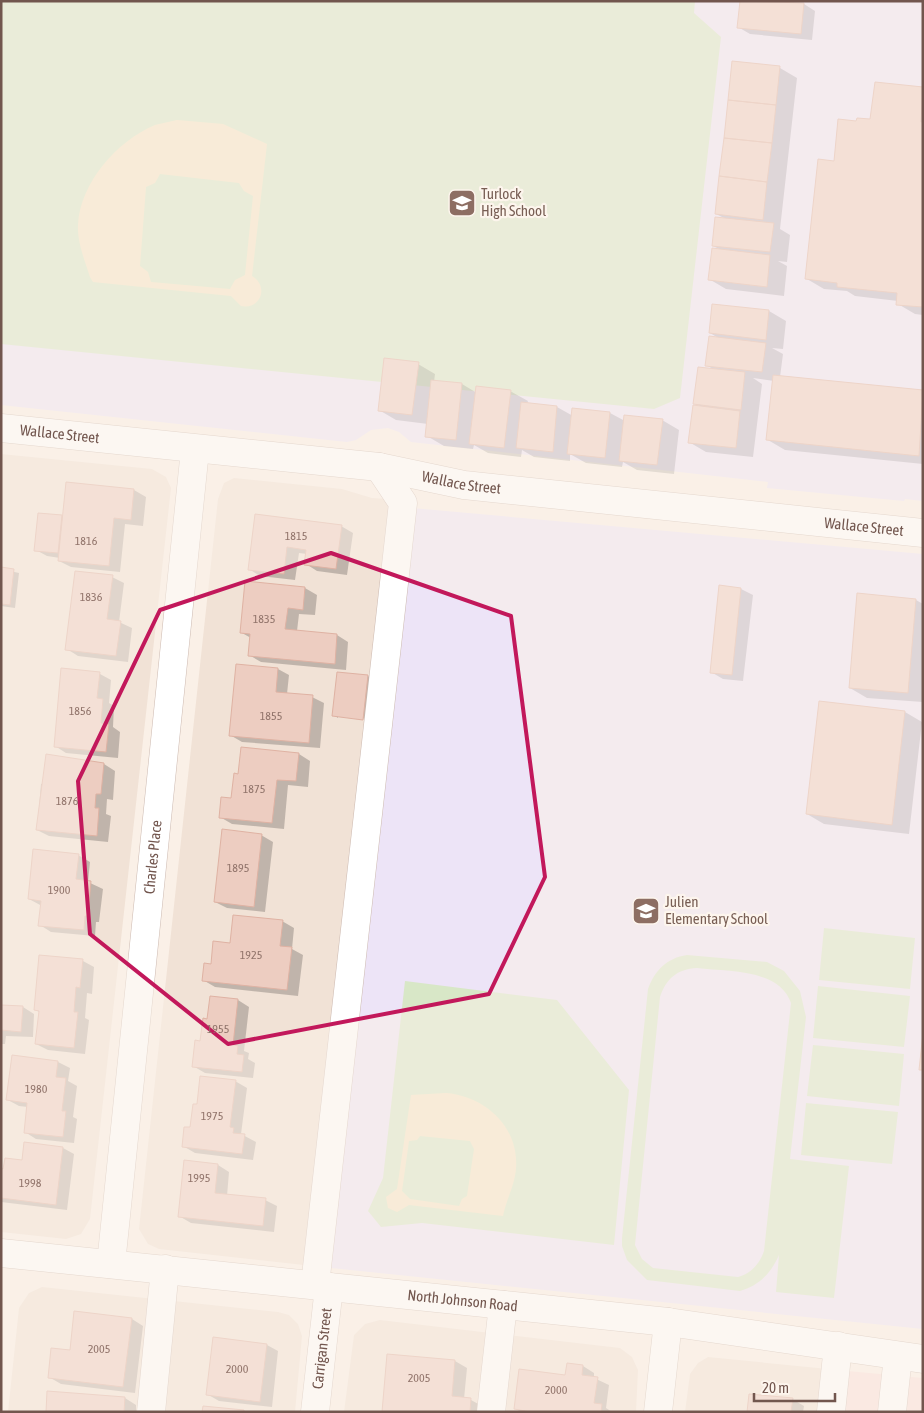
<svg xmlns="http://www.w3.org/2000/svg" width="924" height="1413" viewBox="0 0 924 1413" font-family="'Asap Condensed',sans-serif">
<rect width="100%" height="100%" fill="#faf0e7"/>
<path fill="#f1e2d6" d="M1,454l151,15 14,8 5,11 -81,731 -9,15 -15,5 -65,-7z
M234,478l108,11 30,9 16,1 24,9 -81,760 -172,-19 -11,-5 -9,-15 79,-730 6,-16z
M42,1287l236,25 11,3 9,9 4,12 -7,76h-287l11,-104 10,-15z
M380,1320l240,28 12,9 6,13 -2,42h-292l10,-77 11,-11z
M708,1357l140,14 -4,41h-159l5,-38 8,-11z"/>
<path fill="#fae1dc" d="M848,1371l75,7v34h-79z"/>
<path fill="#ede4f7" d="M1,1h922v500l-18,-2 -1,2 -137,-13 1,-6 -357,-40 -12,-10 -11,-4 -17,2 -15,10 -9,2 -346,-37z
M412,508l511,46v775l-592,-61z"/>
<path fill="#d8e7c7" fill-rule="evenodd" d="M1,1h694l-1,12 27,24 -41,361 -26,11 -653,-65z
M824,928l91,10 -5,51 -91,-9z
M687,955l80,7 17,9 16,20 6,26 -16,142 59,7 -15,132 -58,-6 3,-37c-8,18 -19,30 -39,36l-93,-11 -20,-20 -5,-14v-8l26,-249c7,-19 19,-31 39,-34zM697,968c30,4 82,0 94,35l-27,248c-4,12 -13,23 -26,26l-85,-9 -11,-9 -7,-14 25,-248c6,-18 17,-28 37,-29z
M405,981l152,19 72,90 -15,155 -192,-22 -41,4 -13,-16 15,-33z
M818,986l92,10 -6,51 -91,-9z
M813,1045l91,9 -5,52 -92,-10z
M806,1103l92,9 -6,52 -91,-9z"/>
<path fill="#f7e5c5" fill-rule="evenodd" d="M177,120l46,4 44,20 -15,132c17,10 9,34 -11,30l-10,-10 -138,-14 -3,-5c-5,-16 -13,-35 -12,-52 2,-42 39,-84 77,-100 7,-2 15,-3 22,-5zM160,174l79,9 5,8 9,5 -8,79 -10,5 -5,9 -79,-7 -3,-10 -8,-6 6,-79 9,-4z
M446,1093c39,3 73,34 70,75 -1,17 -10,32 -13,48l-94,-11 -12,7 -9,-4 -2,-11 11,-8 14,-94zM420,1136l50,5 4,8 -7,47 -5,3 -3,7 -49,-7 -8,-8 7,-50 8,-1z"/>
<path fill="#0003" d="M741,1l63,3 11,7 -3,29 -62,-6 -12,-7z
M733,62l47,6 17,10 -17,151 10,6 -3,27 -9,-1 9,5 -3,30 -58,-7 -17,-10 12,-29 -8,-4 13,-27 -10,-5z
M923,88v227l-8,-1 -17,-10v-3l-43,-5 -8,-5 -23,-2 -17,-10 28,-117 23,-40 13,-2z
M769,311l17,10 -3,28 -11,-1 11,6 -3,23 143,15v72l-138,-14 -17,-10 6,-59 -21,-3 9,6 -9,73 -47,-5 -17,-10 12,-35 -7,-4 21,-33 -9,-5 14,-26 -10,-6z
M418,364l17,10 -1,8 28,2 15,9 33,-2 18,10 -1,3 30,3 16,9 37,-3 15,8 37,-1 17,10 -5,44 -37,-4 -14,-8 -1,5 -36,-4 -16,-9v7l-36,-4 -12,-7 -1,7 -33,-4 -14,-8 -1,4 -29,-3 -17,-10 1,-12 -32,-4 -17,-10z
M68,483l66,7 12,7 -3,29 -18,-2 -5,48 -49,-5 -12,-6 1,-3 -13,-2 -11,-6 25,-34 3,1z
M256,515l85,11 12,7 -6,42 -30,-4 -11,-7 1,-10 -8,-1 -4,27 -35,-4 -11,-7z
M1,569l18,4 -4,35 -14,-2z
M112,577l12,6 -5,39 13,6 -4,34 -50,-6 -11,-7z
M246,582l59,6 12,7 -2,20 -16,-1 -2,17 40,4 11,7 -2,28 -85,-8 -12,-7 2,-17 -9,-5z
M720,586l21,3 12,6 -10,86 -20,-2 -12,-7z
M916,600l7,4v98l-56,-4 -17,-10z
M278,669l11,6 -2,19 25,3 12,6 -4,45 -78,-6 -12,-7z
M338,673l30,3 5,4 -5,39 -30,-4v3l-4,-3z
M100,674l11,6 -2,23 5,3 -1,21 7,5 -2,26 -52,-5 -11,-7z
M905,712l17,10 -13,112 -85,-10 -17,-10z
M299,754l11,7 -2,26 -20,-2 -4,44 -52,-5 -12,-7 12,-18 7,-24z
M104,764l11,7 -2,29 -6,-1 -1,15 5,2 -3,26 -59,-6 -12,-6 4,-46z
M261,835l12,7 -8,70 -38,-4 -12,-6z
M78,855l12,7 -2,20 15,7 -4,33h-3l-1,14 -44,-4 -11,-7 2,-19 -13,-7z
M282,921l12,7 -2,21 11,6 -5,41 -83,-9 -12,-7 28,-36z
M83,961l11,6 -2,27 -5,-1 -2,25 4,2 -4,34 -37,-4 -12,-6 4,-32 -5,-2z
M211,997l27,3 11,7 -5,44 5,2 -1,6 7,4 -2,15 -48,-5 -12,-7 15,-46z
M1,1006l22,1 11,7 -1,23 -27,-1 -1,8h-4z
M13,1056l45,6 12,6 -2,13 9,5 -4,31 4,2 -3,24 -38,-4 -11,-7 3,-25 -9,-1 -11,-6z
M235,1081l12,7 -6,46 15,8 -3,18 -58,-7 -12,-7 15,-40z
M63,1148l11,6 -7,56 -66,-8v-32z
M218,1165l11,7 -2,24 38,4 12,6 -3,26 -83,-9 -12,-7z
M132,1319l11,7 -8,67 -74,-9 -12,-7 22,-26z
M267,1345l11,6 -6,56 -53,-6 -12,-7z
M388,1355l67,6 12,7 -3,31 7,1 11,6v6h-99z
M583,1366l11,7v5l15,7 -3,23 6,4h-91l-5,-3z
M125,1398l11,7v7h-89z
M792,1399l12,7 -1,6h-55z"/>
<path fill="#edcdc1" stroke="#dfb2a3" d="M740,1l64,2 -3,31 -64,-6z
M732,61l48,5 -4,39 -48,-5z
M875,82l48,5 -2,35h2v185l-27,-2 1,-12 -60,-6v-4l-32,-4 13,-120 16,2 4,-42 18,2 1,-3 13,1z
M728,100l48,5 -4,38 -48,-5z
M724,138l48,5 -5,39 -48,-6z
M719,176l48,6 -4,38 -48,-6z
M715,217l59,6 -4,29 -58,-6z
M712,248l58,7 -3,32 -59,-7z
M712,304l57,6 -3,30 -57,-7z
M709,336l57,7 -4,29 -57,-6z
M384,358l35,4 -7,53 -34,-4z
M698,367l47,5 -4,38 -48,-6z
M773,375l150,15 -4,66 -153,-16z
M431,380l31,3 -6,57 -31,-3z
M476,386l35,4 -7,58 -35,-4z
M521,402l36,4 -4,46 -37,-4z
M693,405l47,6 -4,37 -48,-5z
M572,408l38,4 -5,46 -38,-4z
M624,415l39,4 -6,46 -38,-4z
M66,482l68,7 -3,31 -17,-2 -5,48 -51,-5z
M38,513l24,2 -4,38 -24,-2z
M255,514l87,11 -6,44 -32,-4 2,-15 -19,-3 -3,27 -36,-4z
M1,567l13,2 -4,36 -9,-1z
M75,571l38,4 -6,44 14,2 -5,35 -51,-6z
M245,581l60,6 -2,23 -15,-2 -3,21 52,5 -2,30 -87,-8 2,-22 -10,-1z
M719,585l22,3 -9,87 -22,-2z
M857,593l59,6 -8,94 -59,-5z
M236,664l42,4 -2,24 37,3 -4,48 -80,-7z
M61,668l39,4 -3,26 6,1 -2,24 8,1 -3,28 -52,-5z
M337,672l31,3 -5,45 -31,-4z
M819,701l86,10 -13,114 -86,-11z
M241,747l58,6 -3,28 -19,-1 -5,43 -53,-5 2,-21 10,1 3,-25 4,1z
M46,754l58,9 -3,31h-5l-1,14h4l-2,28 -61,-6z
M222,829l40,5 -8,73 -40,-5z
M33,849l46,5 -3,25 15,2 -3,35h-3l-1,14 -46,-4 3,-25 -13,-2z
M233,915l50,5 -3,26 12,1 -5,43 -85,-9 2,-18 7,1 2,-23 17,2z
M39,955l44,4 -3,29 -4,-1 -2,25h4l-4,36 -39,-4 4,-33 -5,-1z
M210,996l28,3 -5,46 5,1 -1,8 7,1 -2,17 -50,-5 3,-27 5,1 3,-23 4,1z
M1,1005l22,1 -2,26 -20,-2z
M923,1033v37h-4z
M12,1055l46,6 -2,16 10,1 -4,33h4l-3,26 -39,-4 3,-30 -21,-3z
M200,1076l36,4 -6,47 4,1 -1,5 12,1 -3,20 -60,-7 2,-20h6l3,-23h4z
M24,1142l39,5 -7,58 -55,-7v-30l2,1 2,-11 17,2z
M184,1160l34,4 -3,29 51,5 -3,28 -85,-9z
M74,1311l58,7 -9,69 -75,-9 3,-30 19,2z
M213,1337l54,7 -7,58 -54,-7z
M387,1354l68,6 -3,36 19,2 -1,14h-88z
M567,1363l16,2 -1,10 16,2 -4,26 8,1 -1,8h-70l-17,-3 5,-40 46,6z
M47,1391l78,6 -1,15h-78z
M749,1394l44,4 -2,14h-44z
M203,1406l41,4v2h-42z"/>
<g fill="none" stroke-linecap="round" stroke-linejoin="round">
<g stroke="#cdbab1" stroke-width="29">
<g id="minor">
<path id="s1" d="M1,428l378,39 85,18 459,48"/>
<path id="s2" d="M1,1253l667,69 255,37"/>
<path id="s3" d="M111,1264l84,-814"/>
<path d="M315,1285l88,-782 -24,-36"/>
<path d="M151,1412l14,-143"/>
<path id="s4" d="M315,1412l14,-125"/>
<path d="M491,1412l12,-107"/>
<path d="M658,1412l10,-90"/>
<path d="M831,1412l7,-66"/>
<path d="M892,1412l6,-56"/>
</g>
</g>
<use href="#minor" stroke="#fff" stroke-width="28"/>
</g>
<path d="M0 0H924V1413H0ZM331,553l180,63 34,261 -56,117 -261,50 -138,-110 -12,-153 82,-171z" fill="#faf0e7" fill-opacity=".55" fill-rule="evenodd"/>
<path fill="none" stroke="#c2185b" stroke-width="4" stroke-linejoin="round" d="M331,553l180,63 34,261 -56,117 -261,50 -138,-110 -12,-153 82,-171z"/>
<defs>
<g id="school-square" transform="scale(1.4375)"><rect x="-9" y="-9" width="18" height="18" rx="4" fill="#8d6e63" stroke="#fdf5ed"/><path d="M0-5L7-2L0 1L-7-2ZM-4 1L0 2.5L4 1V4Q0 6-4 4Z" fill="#fff"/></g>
</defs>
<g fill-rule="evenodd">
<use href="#school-square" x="462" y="203"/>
<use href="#school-square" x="646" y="911"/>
</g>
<g text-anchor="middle" stroke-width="4.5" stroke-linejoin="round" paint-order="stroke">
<g font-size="12" fill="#91746b">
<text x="296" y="540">1815</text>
<text x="86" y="545">1816</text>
<text x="91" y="601">1836</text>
<text x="264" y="623">1835</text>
<text x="80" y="715">1856</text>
<text x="271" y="720">1855</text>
<text x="254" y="793">1875</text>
<text x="67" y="805">1876</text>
<text x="238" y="872">1895</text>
<text x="59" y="894">1900</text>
<text x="251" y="959">1925</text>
<text x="218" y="1033">1955</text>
<text x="36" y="1093">1980</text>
<text x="212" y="1120">1975</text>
<text x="199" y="1182">1995</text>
<text x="30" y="1187">1998</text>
<text x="99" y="1353">2005</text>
<text x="237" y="1373">2000</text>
<text x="419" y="1382">2005</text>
<text x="556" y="1394">2000</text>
</g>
<g font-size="15" fill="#785e54" stroke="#fdf5ed" text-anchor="start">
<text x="481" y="199">Turlock<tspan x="481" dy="17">High School</tspan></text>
<text x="665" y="907">Julien<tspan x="665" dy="17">Elementary School</tspan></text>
</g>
<g font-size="15" fill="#72564e" stroke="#fdf5ed">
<text dy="5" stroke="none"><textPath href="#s1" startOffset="59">Wallace Street</textPath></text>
<text dy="5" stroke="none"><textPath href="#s1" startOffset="464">Wallace Street</textPath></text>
<text dy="5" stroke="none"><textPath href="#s1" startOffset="869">Wallace Street</textPath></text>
<text dy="5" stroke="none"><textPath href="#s3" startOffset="409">Charles Place</textPath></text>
<text dy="5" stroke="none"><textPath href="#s2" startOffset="464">North Johnson Road</textPath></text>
<text dy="5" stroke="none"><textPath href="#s4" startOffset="64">Carrigan Street</textPath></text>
</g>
</g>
<rect width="924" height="1413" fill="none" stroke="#72564e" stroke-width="5"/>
<path d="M754 1393v8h81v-8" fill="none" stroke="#72564e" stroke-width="2.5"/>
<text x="762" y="1393" font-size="15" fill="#72564e" stroke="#fdf5ed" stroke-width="4" paint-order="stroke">20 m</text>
</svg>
